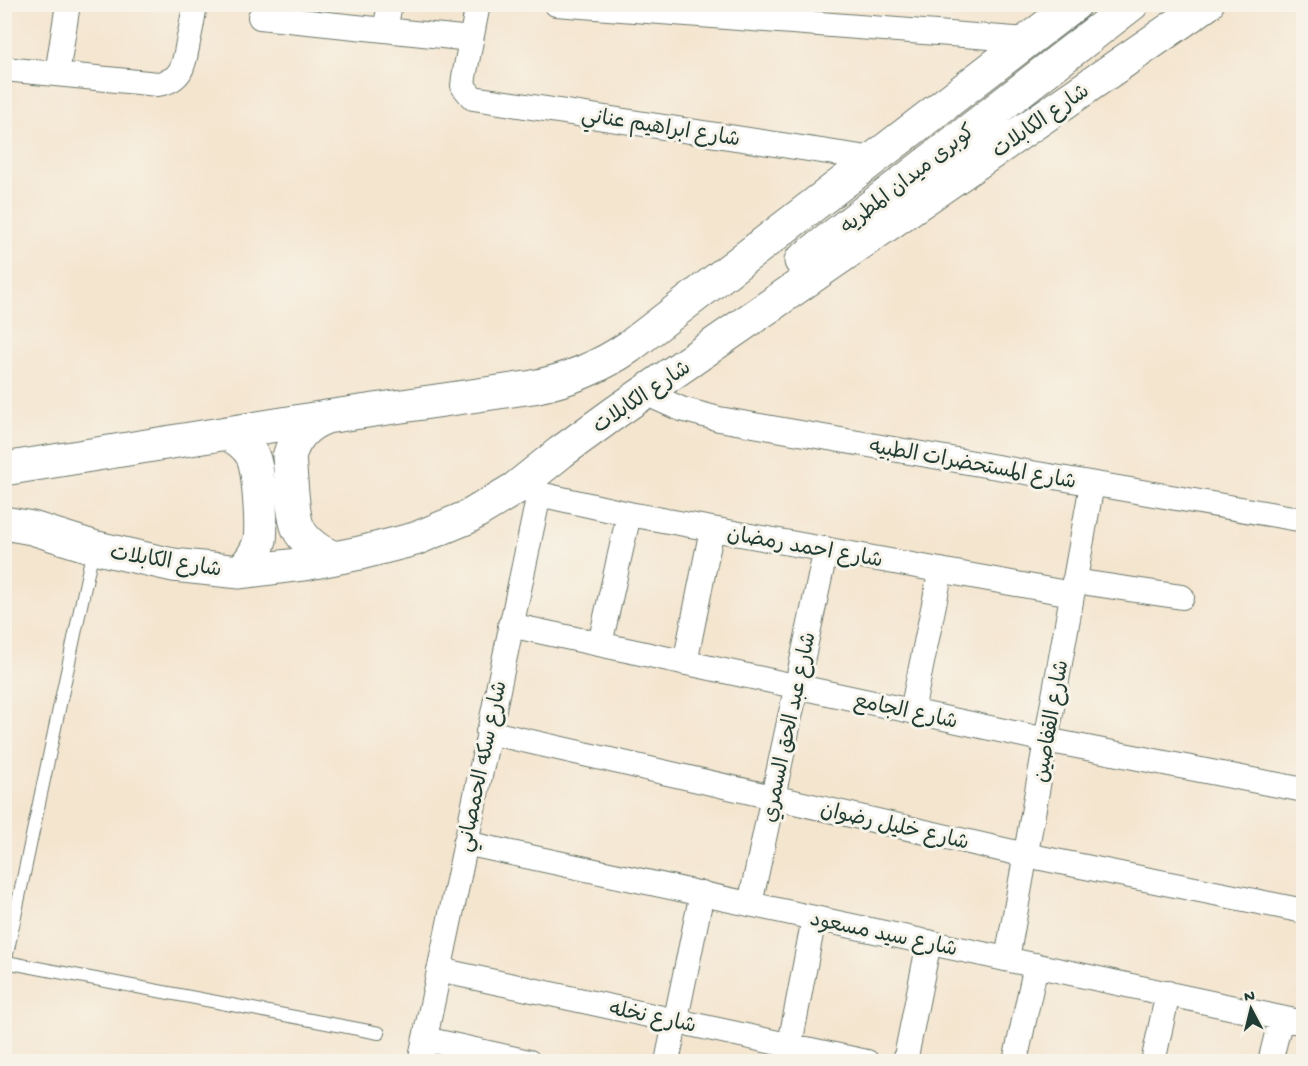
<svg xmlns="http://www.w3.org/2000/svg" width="1308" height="1066" viewBox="0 0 1308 1066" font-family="'Gochi Hand','Playpen Sans Arabic',sans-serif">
<rect width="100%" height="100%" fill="#f7f3e8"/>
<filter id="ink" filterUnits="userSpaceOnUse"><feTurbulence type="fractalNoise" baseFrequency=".0167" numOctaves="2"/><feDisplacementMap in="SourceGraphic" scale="12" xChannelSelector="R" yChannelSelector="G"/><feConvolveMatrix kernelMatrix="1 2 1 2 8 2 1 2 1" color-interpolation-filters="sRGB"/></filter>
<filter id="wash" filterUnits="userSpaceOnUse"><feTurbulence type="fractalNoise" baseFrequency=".008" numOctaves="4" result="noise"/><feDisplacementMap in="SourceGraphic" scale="24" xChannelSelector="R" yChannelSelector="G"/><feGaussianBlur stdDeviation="1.35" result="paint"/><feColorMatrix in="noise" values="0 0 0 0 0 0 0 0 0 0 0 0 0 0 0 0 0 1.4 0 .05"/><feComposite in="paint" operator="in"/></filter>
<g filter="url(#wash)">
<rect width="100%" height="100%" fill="#f4e5cf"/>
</g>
<g filter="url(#ink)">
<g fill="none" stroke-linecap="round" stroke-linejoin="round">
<g stroke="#6a786a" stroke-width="14">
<path id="service" d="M6,962l373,71
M4,968l89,-419"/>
</g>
<g stroke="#6a786a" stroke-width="26">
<path id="minor" d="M478,4l-14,73 -1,9 10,12 401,61
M556,4l473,36
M260,17l211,22
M385,30l5,-26
M4,69l154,15c25,-4 26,-20 30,-42 3,-12 5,-25 7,-38
M57,74l11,-70
M645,393l36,16 38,10 585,101
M539,494l90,20 443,80
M1074,581l108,16
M510,625l536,115 258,50
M600,644l29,-130
M685,663l27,-134
M912,711l29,-141
M488,732l538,123 278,56
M465,843l839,180
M750,904l76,-355
M1007,959l85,-475
M439,970l428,92
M425,1039l104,23
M787,1060l27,-142
M420,1062l119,-568 -23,-6
M667,1062l35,-169
M905,1062l24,-120
M1015,1062l21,-97
M1153,1062l15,-69
M1270,1062l11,-44"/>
</g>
<g stroke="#6a786a" stroke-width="35">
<path id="secondary" d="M801,261l331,-257
M324,418c-19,7 -30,20 -35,39 2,17 3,58 9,71 7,15 22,24 36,30
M226,433c11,6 21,12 27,24 6,14 9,69 7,83 -3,13 -11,23 -20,32
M4,469l322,-52 207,-30c35,-7 67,-20 96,-40l446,-343
M4,523l28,5 61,19 80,18 67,7 64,-8 56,-11 55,-14 53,-22 48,-29 45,-36 55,-40 591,-408"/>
</g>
<use href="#service" stroke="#fff" stroke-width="12"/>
<use href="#minor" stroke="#fff" stroke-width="24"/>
<use href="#secondary" stroke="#fff" stroke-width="33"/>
</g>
</g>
<g text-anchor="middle" stroke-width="6" stroke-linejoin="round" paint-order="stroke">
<g font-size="21" fill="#1f3d34" stroke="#f7f3e8">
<text transform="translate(1040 120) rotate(-35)" y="7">شارع الكابلات</text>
<text transform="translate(661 126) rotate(9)" y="7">شارع ابراهيم عناني</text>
<text transform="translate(907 178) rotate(-38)" y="7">كوبرى ميدان المطريه</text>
<text transform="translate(641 396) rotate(-34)" y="7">شارع الكابلات</text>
<text transform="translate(973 463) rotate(10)" y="7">شارع المستحضرات الطبيه</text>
<text transform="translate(805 546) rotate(10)" y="7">شارع احمد رمضان</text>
<text transform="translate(166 560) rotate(9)" y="7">شارع الكابلات</text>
<text transform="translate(906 710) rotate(12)" y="7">شارع الجامع</text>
<text transform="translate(1050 721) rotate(-80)" y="7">شارع القفاصين</text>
<text transform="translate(788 727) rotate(-78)" y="7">شارع عبد الحق السمري</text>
<text transform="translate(481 766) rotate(-78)" y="7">شارع سكه الحمصاني</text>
<text transform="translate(895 825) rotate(13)" y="7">شارع خليل رضوان</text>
<text transform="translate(884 933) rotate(12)" y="7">شارع سيد مسعود</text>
<text transform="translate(653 1016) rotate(12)" y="7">شارع نخله</text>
</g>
</g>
<rect width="1308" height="1066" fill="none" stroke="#f7f3e8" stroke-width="24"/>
<g transform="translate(1251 1009) rotate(353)" stroke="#f7f3e8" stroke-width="4.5" paint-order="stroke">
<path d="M0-4.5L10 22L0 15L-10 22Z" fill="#1f3d34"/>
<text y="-9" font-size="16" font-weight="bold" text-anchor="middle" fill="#1f3d34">N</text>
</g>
</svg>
